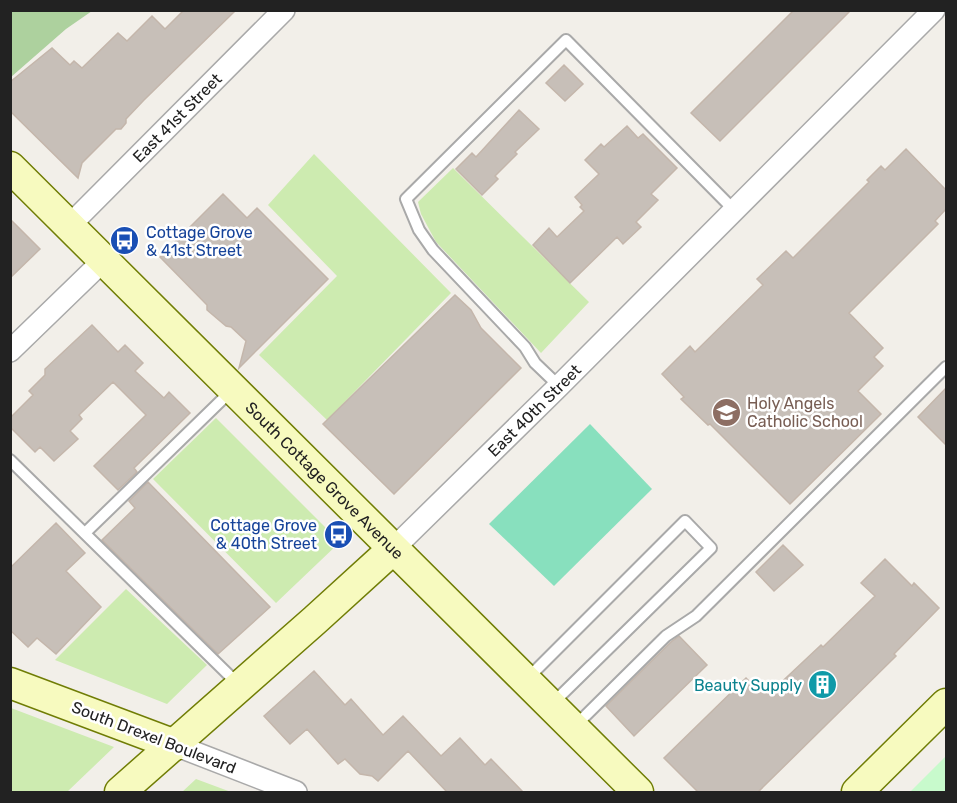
<svg xmlns="http://www.w3.org/2000/svg" width="957" height="803" font-family="Rubik,sans-serif">
	<style>
		.grass { fill: #cdebb0 }
		.forest { fill: #add19e }
		.park { fill: #c8facc }
		.pitch { fill: #88e0be }
		.building { fill: #c7bfb8; stroke: #c4b6ab; stroke-width: 1.5 }
		.lines { fill: none; stroke-linecap: round; stroke-linejoin: round }
		.lane-casing { stroke: #a9a9a9; stroke-width: 14 }
		.street-casing { stroke: #a9a9a9; stroke-width: 24 }
		.secondary-casing { stroke: #707d05; stroke-width: 33 }
		.lane { stroke: #fff; stroke-width: 10 }
		.street { stroke: #fff; stroke-width: 21 }
		.secondary { stroke: #f7fabf; stroke-width: 30 }
		.labels { text-anchor: middle; stroke-width: 5; stroke-linejoin: round; paint-order: stroke }
		.street-label { font-size: 16px; fill: #222; stroke: #fff }
		.transit-label { font-size: 16px; fill: #164399; stroke: #fff; text-anchor: start }
		.education-label { font-size: 16px; fill: #785e54; stroke: #fff; text-anchor: start }
		.culture-label { font-size: 16px; fill: #0d838f; stroke: #fff; text-anchor: end }
	</style>
	<rect width="100%" height="100%" fill="#f2efe9"/>
	<!-- grass -->
	<path class="grass" d="M314 154 451 293 327 420 259 355 337 276 268 205Z
		M453 168 589 302 541 353 436 242 421 214 418 202Z
		M216 418 340 542 276 603 153 479Z
		M126 589 207 665 167 704 55 660Z
		M11 708 114 747 67 792H11Z
		M196 779 231 792H182Z"/>
	<!-- forest -->
	<path class="forest" d="M11 10H92V11L66 29 11 77Z"/>
	<!-- park -->
	<path class="park" d="M946 756V792H910Z"/>
	<!-- pitch -->
	<path class="pitch" d="M590 424 652 489 554 586 489 524Z"/>
	<!-- building -->
	<path class="building" d="M184 10H236L144 100 126 119V123L121 129H116L82 163 78 178 10 111V82L52 48 70 65 74 61 82 68 118 33 127 41 152 16 165 29Z
		M794 10H851L720 141 691 113Z
		M564 65 583 84 565 101 546 83Z
		M519 110 539 129 515 152 517 154 495 176 498 179 482 195 456 169 472 153 476 157Z
		M627 126 638 138 643 134 677 168 651 194 658 200 636 222 641 227 623 244 617 237 570 283 533 245 549 228 557 237 584 211 580 207 582 205 575 197 599 174 585 160 601 144 604 147Z
		M906 149 946 190V209L935 221 938 224 849 313 883 348 874 357 883 366 858 391 881 414 790 504 710 424 708 425 681 399 684 397 662 374 690 346 695 352 763 285 757 279 786 251 793 258 869 182 867 180 881 166 885 170Z
		M223 194 247 218 257 208 328 279 239 368 246 341 231 327 226 326 207 310V305L160 257Z
		M10 219 40 249 10 278Z
		M455 295 471 310 481 328 521 368 394 494 323 424Z
		M92 325 118 352 125 345 143 363 135 371 164 398 169 392 190 413 134 468 137 472 118 490 94 466 146 415 113 382 79 415 82 419 70 431 78 439 54 461 40 447 35 452 10 427V418L33 395 29 391 45 375V369Z
		M946 388V445L918 417Z
		M148 482 270 607 218 654 102 540 135 508 129 501Z
		M56 523 85 553 66 571 101 607 56 654 37 638 28 647 10 630V568Z
		M783 545 803 565 774 591 756 572Z
		M885 559 912 586 914 583 939 608 894 654 896 656 758 792H698L664 758 746 678 757 689 763 682 772 691 821 645 823 647 875 596 861 583Z
		M679 636 707 665 634 736 606 706 671 642Z
		M314 671 345 705 351 699 383 735 403 716 441 756 460 738 485 765 491 759 523 792H447L408 751 378 781 372 776 360 774 345 759 338 764 307 729 290 744 264 716Z"/>
	<g class="lines">
		<defs>
			<path id="lane" d="M559 386 535 363 525 347 433 250 419 230 406 199 566 40 734 210
				M10 460 238 684
				M85 533 231 391
				M527 679 685 521 711 548 553 703
				M574 727 666 636 696 616 946 367"/>
			<g id="street">
				<path id="s1" d="M69 226 284 10"/>
				<path d="M10 351 104 260"/>
				<path id="s2" d="M393 549 559 386 934 10"/>
				<path d="M175 745 296 792"/>
			</g>
			<g id="secondary">
				<path id="s3" d="M10 167 638 792"/>
				<path d="M10 683 175 745"/>
				<path d="M120 792 315 620 393 549"/>
				<path d="M857 792 946 704"/>
			</g>
		</defs>
		<!-- lane casing -->
		<use href="#lane" class="lane-casing"/>
		<!-- street casing -->
		<use href="#street" class="street-casing"/>
		<!-- secondary casing -->
		<use href="#secondary" class="secondary-casing"/>
		<!-- lane -->
		<use href="#lane" class="lane"/>
		<!-- street -->
		<use href="#street" class="street"/>
		<!-- secondary -->
		<use href="#secondary" class="secondary"/>
	</g>
	<!-- icons -->
	<defs>
		<symbol id="bus-disc" viewBox="-11 -11 22 22"><circle r="9.5" fill="#1a4fb4" stroke="#fff"/><path d="M-5-6H5V4H4V6H2V4H-2V6H-4V4H-5ZM-3.5-4V0h7V-4ZM-3.5 1.2v1.5H-2V1.2ZM2 1.2v1.5H3.5V1.2Z" fill="#fff"/></symbol>
		<symbol id="school-disc" viewBox="-11 -11 22 22"><circle r="9.5" fill="#8d6e63" stroke="#fff"/><path d="M0-5L7-2L0 1L-7-2ZM-4 1L0 2.5L4 1V4Q0 6-4 4Z" fill="#fff"/></symbol>
		<symbol id="building-disc" viewBox="-11 -11 22 22"><circle r="9.5" fill="#0f9aa8" stroke="#fff"/><path d="M-4-6H4V6H1V3H-1V6H-4ZM-2.5-4.3h1.7v1.8h-1.7ZM.8-4.3h1.7v1.8H.8ZM-2.5-1h1.7V.8h-1.7ZM.8-1h1.7V.8H.8Z" fill="#fff"/></symbol>
	</defs>
	<g fill-rule="evenodd">
		<use href="#bus-disc" x="108" y="224" width="33" height="33"/>
		<use href="#school-disc" x="710" y="396" width="33" height="33"/>
		<use href="#bus-disc" x="322" y="518" width="33" height="33"/>
		<use href="#building-disc" x="806" y="668" width="33" height="33"/>
	</g>
	<g class="labels">
		<!-- street labels -->
		<g class="street-label">
			<text dy="6" stroke="none"><textPath href="#s1" startOffset="153">East 41st Street</textPath></text>
			<text dy="6" stroke="none"><textPath href="#s2" startOffset="198">East 40th Street</textPath></text>
			<text dy="6" stroke="none"><textPath href="#s3" startOffset="444">South Cottage Grove Avenue</textPath></text>
			<text transform="translate(154 737) rotate(21)" y="6">South Drexel Boulevard</text>
		</g>
		<!-- transit labels -->
		<g class="transit-label">
			<text x="146" y="238">Cottage Grove<tspan x="146" dy="18">&amp; 41st Street</tspan></text>
			<text x="317" y="531" text-anchor="end">Cottage Grove<tspan x="317" dy="18">&amp; 40th Street</tspan></text>
		</g>
		<!-- education labels -->
		<g class="education-label">
			<text x="747" y="409">Holy Angels<tspan x="747" dy="18">Catholic School</tspan></text>
		</g>
		<!-- culture labels -->
		<g class="culture-label">
			<text x="802" y="691">Beauty Supply</text>
		</g>
	</g>
	<!-- border -->
	<rect width="957" height="803" fill="none" stroke="#222222" stroke-width="24"/>
</svg>
